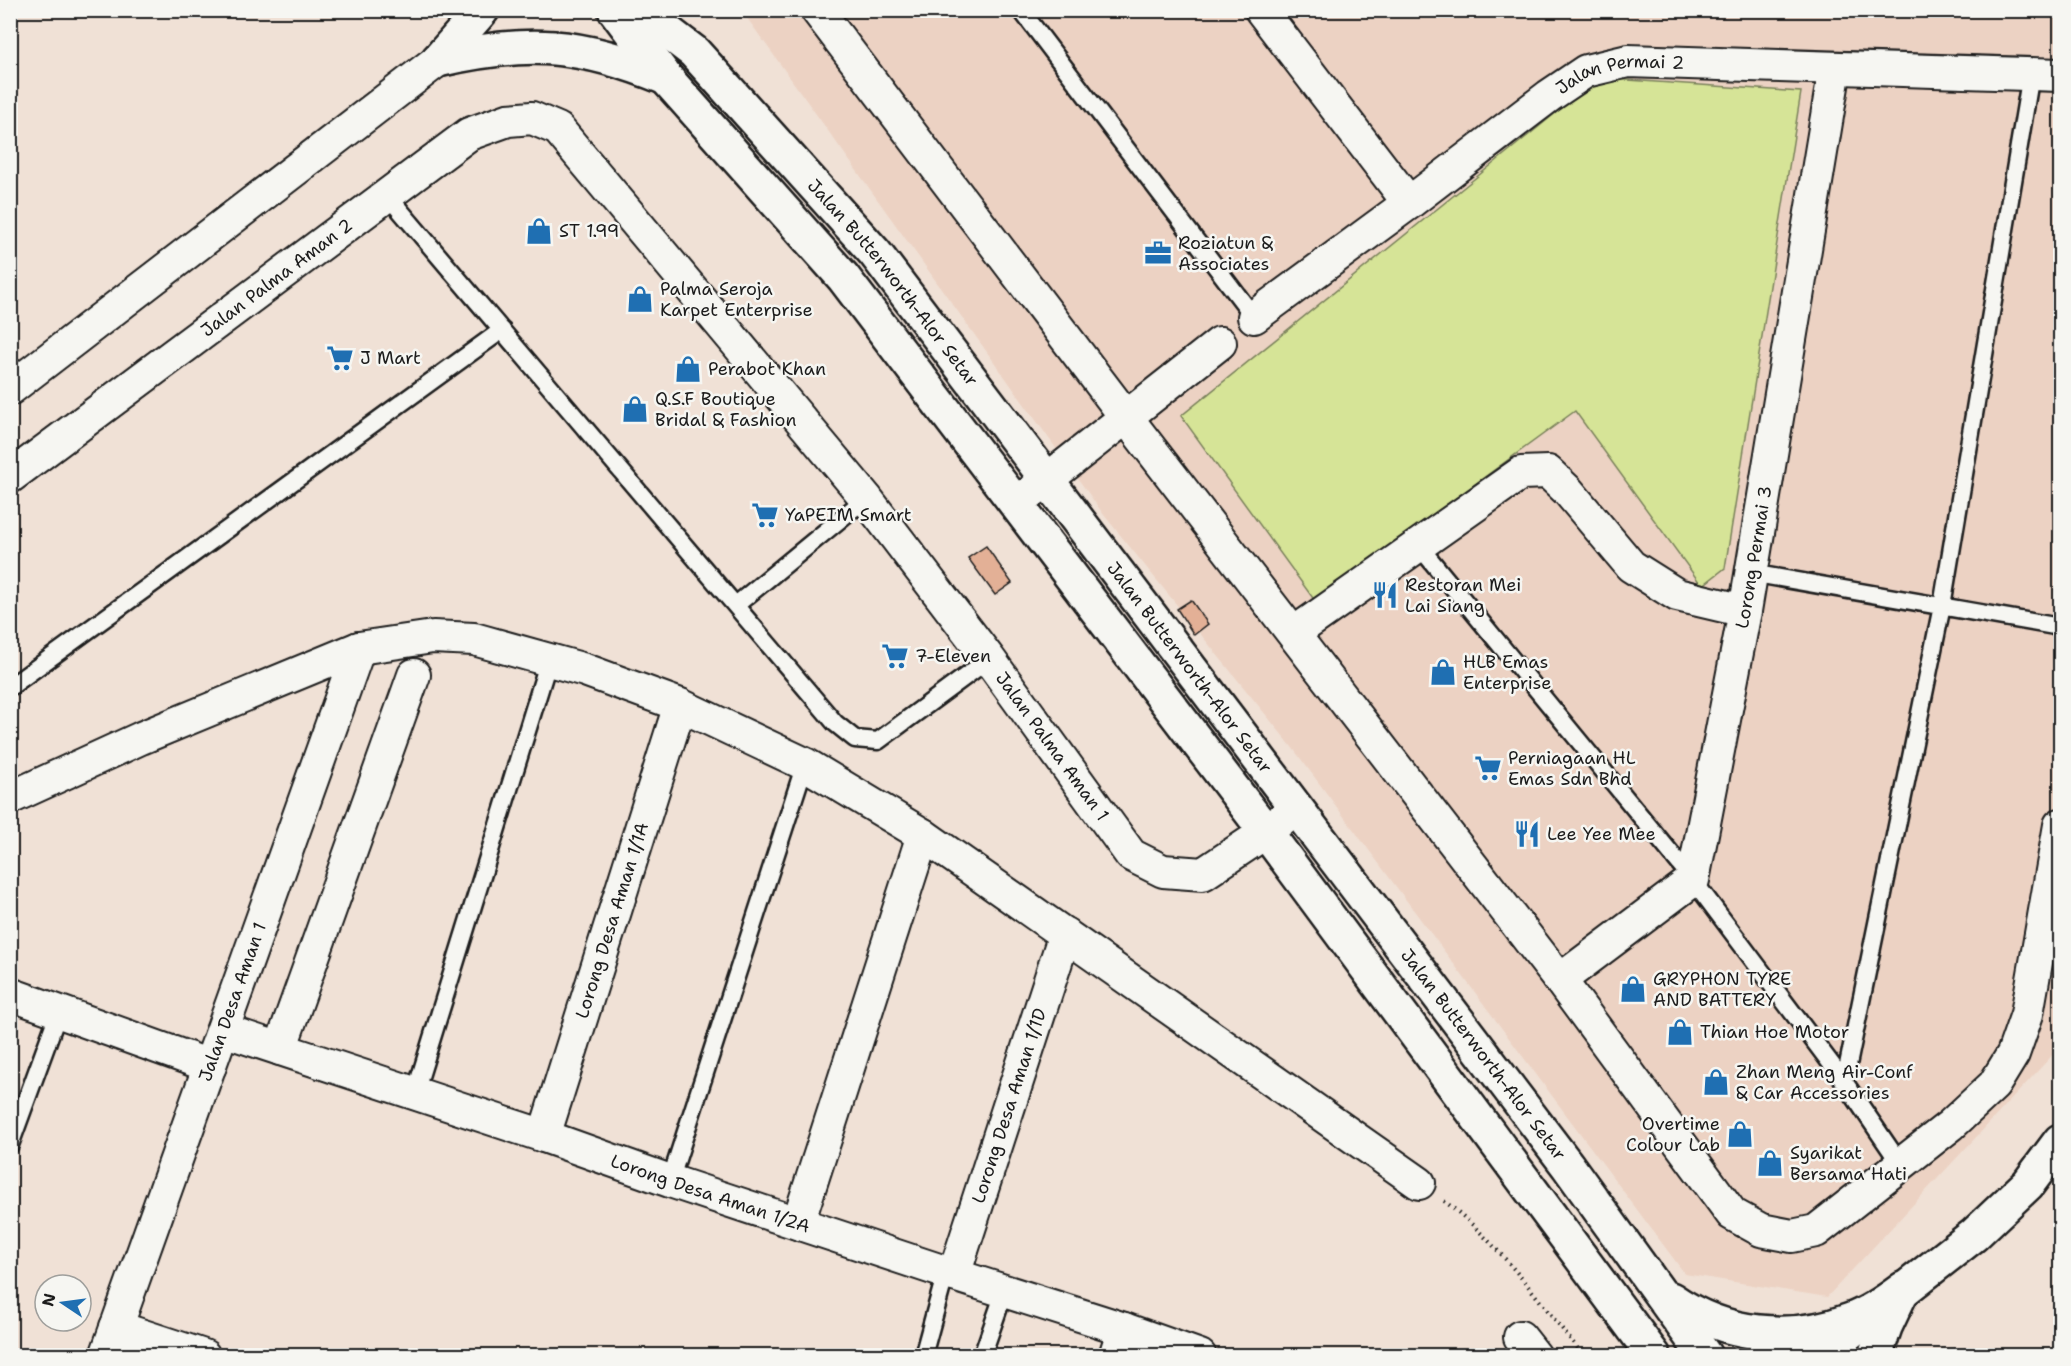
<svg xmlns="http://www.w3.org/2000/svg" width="2071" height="1366" font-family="'Shantell Sans',sans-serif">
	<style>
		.built { fill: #ecd2c3 }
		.green { fill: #d6e497; stroke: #79805a; stroke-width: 1.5 }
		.building { fill: #e3b096; stroke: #1c1c1c; stroke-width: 1.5 }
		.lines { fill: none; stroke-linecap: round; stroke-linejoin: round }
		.service-casing { stroke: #1c1c1c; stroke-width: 21 }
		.minor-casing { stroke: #1c1c1c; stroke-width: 36 }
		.secondary-casing { stroke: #1c1c1c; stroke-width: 38 }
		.primary-casing { stroke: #1c1c1c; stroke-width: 38 }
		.path { stroke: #1c1c1c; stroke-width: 4; stroke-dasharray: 1.5 4.5; stroke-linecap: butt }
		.service { stroke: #f6f6f2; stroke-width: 16 }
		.minor { stroke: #f6f6f2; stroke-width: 32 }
		.secondary { stroke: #f6f6f2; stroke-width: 33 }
		.primary { stroke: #f6f6f2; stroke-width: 33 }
		.labels { text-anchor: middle; stroke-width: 5; stroke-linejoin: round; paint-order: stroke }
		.street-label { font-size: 18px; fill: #1c1c1c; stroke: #f6f6f2 }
		.poi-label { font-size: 18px; fill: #1c1c1c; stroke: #f6f6f2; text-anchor: start }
	</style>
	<rect width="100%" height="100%" fill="#f0e1d6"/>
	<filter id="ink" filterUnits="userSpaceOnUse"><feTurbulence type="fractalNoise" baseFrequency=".0167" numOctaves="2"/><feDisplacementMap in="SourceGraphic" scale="12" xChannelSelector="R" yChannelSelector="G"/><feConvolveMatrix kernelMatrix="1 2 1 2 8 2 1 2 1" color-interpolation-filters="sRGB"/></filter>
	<g filter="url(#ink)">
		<!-- built -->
		<path class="built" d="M742 11H2060V1047L1827 1297 1685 1274 1292 747 1104 515Z"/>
		<!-- green -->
		<path class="green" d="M1599 78 1801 92 1725 568 1702 586 1575 411 1315 601 1181 416Z"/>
		<!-- building -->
		<path class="building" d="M986 546 1012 583 995 595 968 558Z
			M1191 600 1208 624 1194 635 1177 609Z"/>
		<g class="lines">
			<defs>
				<path id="service" d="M1021 10 1254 317
					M387 195 835 723 855 739 878 741 989 659
					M1419 546 1693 880 1841 1077 1901 1165
					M1751 573 2060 627
					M736 605 866 498
					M10 687 502 330
					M1841 1077 1848 1065 1942 606 2031 74
					M415 1093 549 660
					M10 1145 59 1011
					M670 1181 805 764
					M923 1356 946 1272
					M982 1356 1005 1290"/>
				<g id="minor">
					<path d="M817 10 1126 417 1560 980 1732 1214 1761 1230 1792 1236 1816 1231 1951 1125 1994 1085 2013 1054 2027 1014 2060 825"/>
					<path d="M1261 10 1409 203"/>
					<path id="s1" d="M1254 317 1409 203 1549 96 1586 71 1628 61 2060 75"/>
					<path d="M10 389 438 60"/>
					<path id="s2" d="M10 477 469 134 508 120 532 118 558 129 866 498 989 659 1131 855 1163 871 1203 874 1266 832 1296 808"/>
					<path d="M1016 504 1220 343"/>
					<path d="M1294 633 1521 473 1548 472 1568 491 1631 566 1677 595 1745 611"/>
					<path d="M10 798 141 738 359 648 433 637 474 639 585 670 680 705 805 764 923 835 1419 1183"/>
					<path id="s3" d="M1560 980 1693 880 1745 611 1835 68"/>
					<path d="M10 994 210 1066"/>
					<path id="s4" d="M223 1030 544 1136 670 1181 954 1275 1124 1329 1200 1356"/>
					<path d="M280 1049 414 675"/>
					<path id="s5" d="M544 1136 680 705"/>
					<path d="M798 1223 923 835"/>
					<path id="s6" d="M954 1275 1065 934"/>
					<path d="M116 1327 204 1356"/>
					<path d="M1520 1337 1535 1356"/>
					<path id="s7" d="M106 1356 359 648"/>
					<path d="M1115 1356 1124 1329"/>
				</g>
				<path id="secondary" d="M1819 1356 1974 1235 2028 1184 2060 1141"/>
				<g id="primary">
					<path d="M615 10 666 78 843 277 1266 832 1654 1356"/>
					<path id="s8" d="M639 10 694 52 875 253 1568 1166 1705 1356"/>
					<path d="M438 60C528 39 581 43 666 78"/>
					<path d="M438 60 482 10"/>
					<path d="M1671 1299C1724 1336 1791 1343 1851 1320 1870 1313 1887 1301 1903 1289"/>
					<path d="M1875 1356 1885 1327 1902 1291"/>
				</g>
			</defs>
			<!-- service casing -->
			<use href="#service" class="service-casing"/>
			<!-- minor casing -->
			<use href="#minor" class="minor-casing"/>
			<!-- secondary casing -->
			<use href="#secondary" class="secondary-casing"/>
			<!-- primary casing -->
			<use href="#primary" class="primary-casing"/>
			<!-- path -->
			<path class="path" d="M1444 1201C1498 1241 1540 1303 1584 1356"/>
			<!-- service -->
			<use href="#service" class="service"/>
			<!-- minor -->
			<use href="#minor" class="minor"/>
			<!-- secondary -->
			<use href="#secondary" class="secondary"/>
			<!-- primary -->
			<use href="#primary" class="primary"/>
		</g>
	</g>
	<!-- icons -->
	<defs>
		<symbol id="shop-bare" viewBox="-9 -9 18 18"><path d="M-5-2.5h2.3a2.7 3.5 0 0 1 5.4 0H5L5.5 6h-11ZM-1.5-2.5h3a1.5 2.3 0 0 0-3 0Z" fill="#1f6fb2" stroke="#f6f6f2" stroke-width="2.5" paint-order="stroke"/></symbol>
		<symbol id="office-bare" viewBox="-9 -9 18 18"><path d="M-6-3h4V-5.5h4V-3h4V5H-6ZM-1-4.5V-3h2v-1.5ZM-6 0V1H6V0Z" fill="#1f6fb2" stroke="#f6f6f2" stroke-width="2.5" paint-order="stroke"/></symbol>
		<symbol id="supermarket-bare" viewBox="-9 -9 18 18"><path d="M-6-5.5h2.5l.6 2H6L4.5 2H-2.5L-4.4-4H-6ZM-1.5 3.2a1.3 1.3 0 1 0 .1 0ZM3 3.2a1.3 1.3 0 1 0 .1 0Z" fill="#1f6fb2" stroke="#f6f6f2" stroke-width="2.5" paint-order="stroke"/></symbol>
		<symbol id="restaurant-bare" viewBox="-9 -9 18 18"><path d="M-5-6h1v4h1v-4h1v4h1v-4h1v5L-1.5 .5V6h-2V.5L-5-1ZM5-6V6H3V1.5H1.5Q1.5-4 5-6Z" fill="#1f6fb2" stroke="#f6f6f2" stroke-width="2.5" paint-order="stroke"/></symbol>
	</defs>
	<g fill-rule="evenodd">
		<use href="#shop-bare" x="520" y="212" width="38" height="38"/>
		<use href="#office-bare" x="1139" y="234" width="38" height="38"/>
		<use href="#shop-bare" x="621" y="280" width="38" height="38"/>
		<use href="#supermarket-bare" x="321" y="339" width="38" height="38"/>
		<use href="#shop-bare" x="669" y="350" width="38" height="38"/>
		<use href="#shop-bare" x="616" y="390" width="38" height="38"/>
		<use href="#supermarket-bare" x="746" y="496" width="38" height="38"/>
		<use href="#restaurant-bare" x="1366" y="576" width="38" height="38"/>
		<use href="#supermarket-bare" x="876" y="637" width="38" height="38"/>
		<use href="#shop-bare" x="1424" y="653" width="38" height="38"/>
		<use href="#supermarket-bare" x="1469" y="749" width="38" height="38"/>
		<use href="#restaurant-bare" x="1508" y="815" width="38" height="38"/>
		<use href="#shop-bare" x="1614" y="970" width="38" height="38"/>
		<use href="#shop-bare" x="1661" y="1013" width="38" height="38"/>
		<use href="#shop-bare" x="1697" y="1063" width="38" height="38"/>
		<use href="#shop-bare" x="1721" y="1115" width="38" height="38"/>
		<use href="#shop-bare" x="1751" y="1144" width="38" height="38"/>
	</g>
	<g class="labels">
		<!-- street labels -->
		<g class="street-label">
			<text dy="6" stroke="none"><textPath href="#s1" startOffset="446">Jalan Permai 2</textPath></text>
			<text dy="6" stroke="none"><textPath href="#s2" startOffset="333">Jalan Palma Aman 2</textPath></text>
			<text dy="6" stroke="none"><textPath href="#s8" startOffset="374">Jalan Butterworth-Alor Setar</textPath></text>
			<text dy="6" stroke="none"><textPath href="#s3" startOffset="495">Lorong Permai 3</textPath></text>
			<text dy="6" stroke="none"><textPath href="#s8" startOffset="860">Jalan Butterworth-Alor Setar</textPath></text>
			<text dy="6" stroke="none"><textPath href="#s2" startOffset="1458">Jalan Palma Aman 1</textPath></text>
			<text dy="6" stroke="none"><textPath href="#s5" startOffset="226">Lorong Desa Aman 1/1A</textPath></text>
			<text dy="6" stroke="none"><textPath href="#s7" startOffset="376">Jalan Desa Aman 1</textPath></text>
			<text dy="6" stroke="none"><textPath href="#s8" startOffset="1346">Jalan Butterworth-Alor Setar</textPath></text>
			<text dy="6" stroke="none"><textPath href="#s6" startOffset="178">Lorong Desa Aman 1/1D</textPath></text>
			<text dy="6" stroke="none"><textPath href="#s4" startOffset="514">Lorong Desa Aman 1/2A</textPath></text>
		</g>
		<!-- poi labels -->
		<g class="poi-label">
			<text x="559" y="237">ST 1.99</text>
			<text x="1178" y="249">Roziatun &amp;<tspan x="1178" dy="21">Associates</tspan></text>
			<text x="660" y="295">Palma Seroja<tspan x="660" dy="21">Karpet Enterprise</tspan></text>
			<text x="360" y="364">J Mart</text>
			<text x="708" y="375">Perabot Khan</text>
			<text x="655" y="405">Q.S.F Boutique<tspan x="655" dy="21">Bridal &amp; Fashion</tspan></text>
			<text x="785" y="521">YaPEIM Smart</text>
			<text x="1405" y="591">Restoran Mei<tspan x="1405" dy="21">Lai Siang</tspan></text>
			<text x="915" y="662">7-Eleven</text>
			<text x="1463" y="668">HLB Emas<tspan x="1463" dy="21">Enterprise</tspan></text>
			<text x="1508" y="764">Perniagaan HL<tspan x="1508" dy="21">Emas Sdn Bhd</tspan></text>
			<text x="1547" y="840">Lee Yee Mee</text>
			<text x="1653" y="985">GRYPHON TYRE<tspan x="1653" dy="21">AND BATTERY</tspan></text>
			<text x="1700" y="1038">Thian Hoe Motor</text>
			<text x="1736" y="1078">Zhan Meng Air-Conf<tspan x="1736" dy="21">&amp; Car Accessories</tspan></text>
			<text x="1720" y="1130" text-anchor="end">Overtime<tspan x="1720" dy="21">Colour Lab</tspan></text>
			<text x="1790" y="1159">Syarikat<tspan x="1790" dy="21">Bersama Hati</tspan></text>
		</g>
	</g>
	<!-- margin -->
	<rect width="2071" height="1366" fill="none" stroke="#f6f6f2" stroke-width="36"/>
	<rect x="18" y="18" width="2035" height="1330" fill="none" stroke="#1c1c1c" stroke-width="2" filter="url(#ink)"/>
	<!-- north arrow -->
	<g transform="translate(63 1303) rotate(283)"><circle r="28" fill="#f6f6f2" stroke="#9f9f9c" stroke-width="1.5"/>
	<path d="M0-4.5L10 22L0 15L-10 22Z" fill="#1f6fb2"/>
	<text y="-9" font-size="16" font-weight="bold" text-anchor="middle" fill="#1c1c1c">N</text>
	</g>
</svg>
